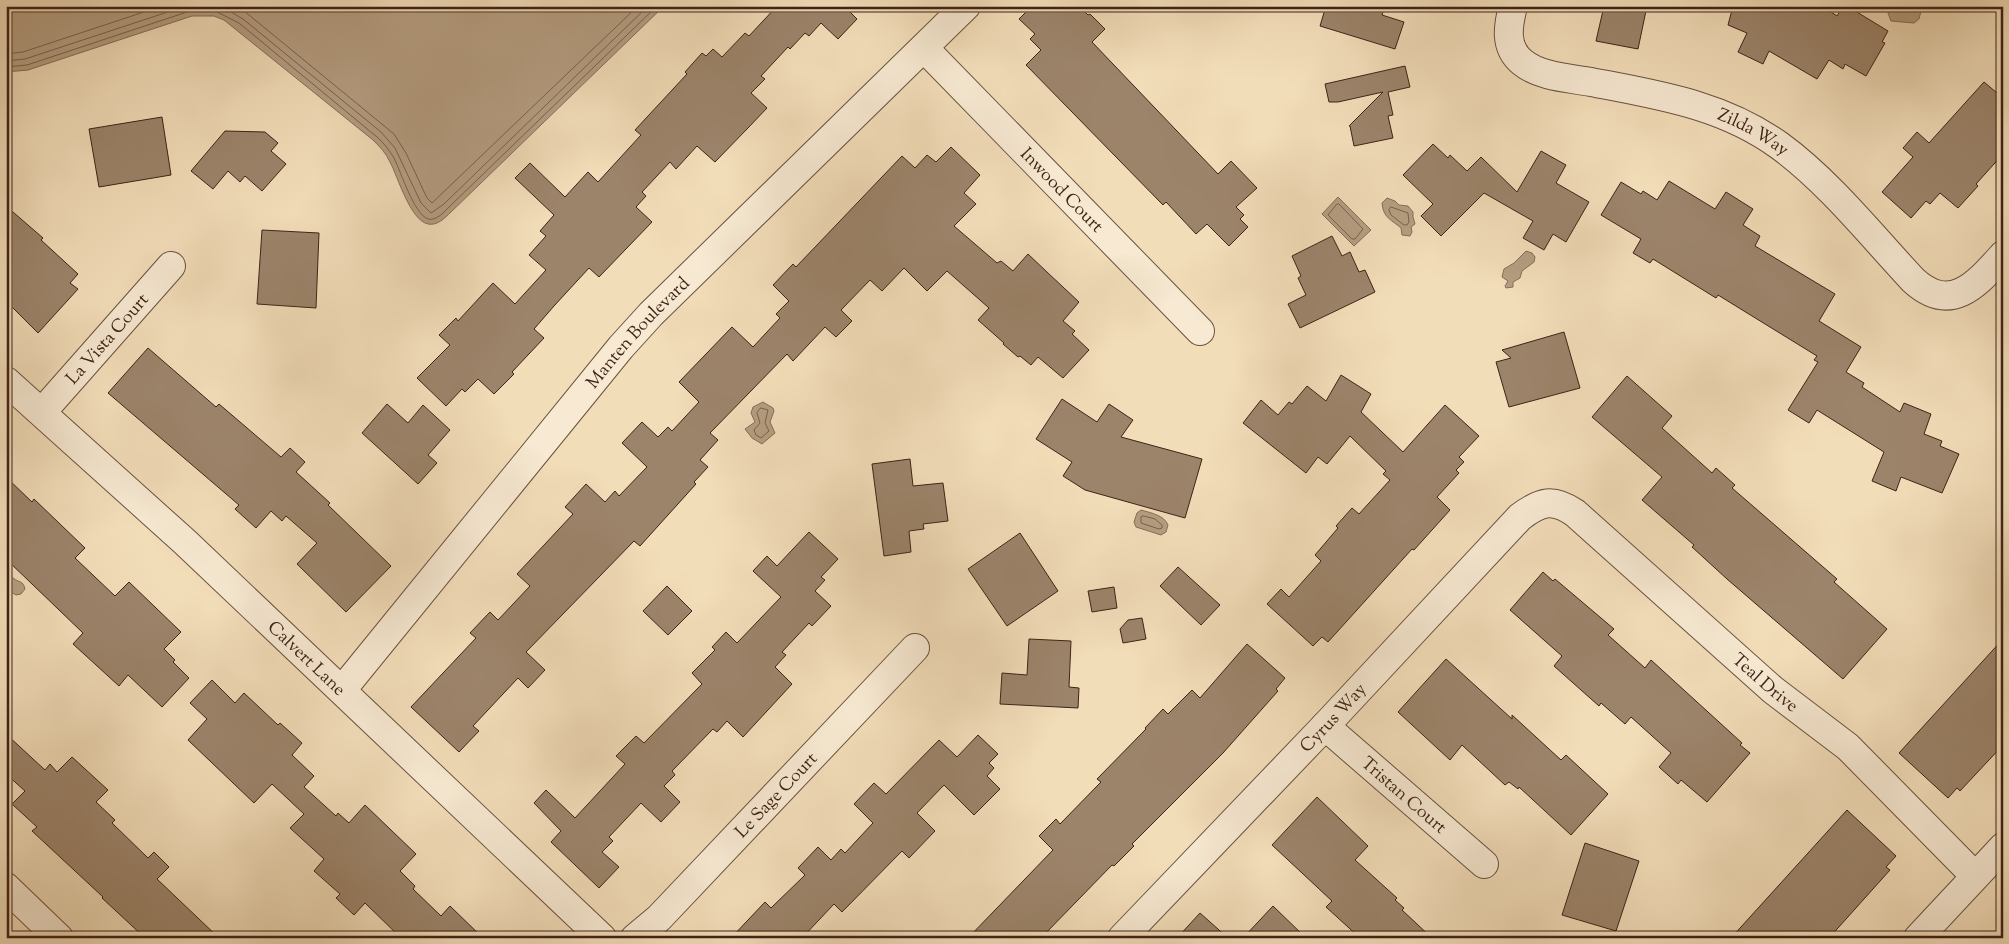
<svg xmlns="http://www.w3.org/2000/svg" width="2009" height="944" font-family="'Sorts Mill Goudy',serif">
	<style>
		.water { fill: #b59e82; stroke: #856d57 }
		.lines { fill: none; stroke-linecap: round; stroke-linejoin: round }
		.shore { stroke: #7a604c; stroke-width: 1 }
		.building { fill: #9c846b; stroke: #3e2316 }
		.minor-casing { stroke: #6b523f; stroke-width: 30 }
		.minor { stroke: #f7e9d2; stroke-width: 28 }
		.labels { text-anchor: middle; stroke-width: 4; stroke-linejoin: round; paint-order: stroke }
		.street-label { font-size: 18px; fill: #3e2316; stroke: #f7e9d2 }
	</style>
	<rect width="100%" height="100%" fill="#f2ddb9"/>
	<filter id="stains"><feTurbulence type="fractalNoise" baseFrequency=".004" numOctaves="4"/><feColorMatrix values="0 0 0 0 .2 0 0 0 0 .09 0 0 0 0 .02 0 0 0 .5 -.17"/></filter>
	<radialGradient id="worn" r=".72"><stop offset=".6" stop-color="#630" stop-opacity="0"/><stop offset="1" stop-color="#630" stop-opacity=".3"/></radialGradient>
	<!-- water -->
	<path class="water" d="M6 6H664L451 212C445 218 437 226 428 224 410 220 398 177 390 162 386 153 380 147 373 140L224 20 214 16H192L28 70 6 72Z
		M1896 6 1918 8 1921 11 1919 19 1914 23 1891 21 1888 13 1892 8Z
		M1338 197 1371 230 1354 246 1322 214Z
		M1387 198 1395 201 1399 205 1408 206 1413 212V217L1415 224 1411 227 1412 232 1410 236 1402 235 1401 228C1392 220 1383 218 1382 203Z
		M1526 251 1532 253 1535 257 1534 262 1522 271 1520 278 1513 282V287L1506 288 1505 286 1508 281 1502 277 1504 269 1514 263Z
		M763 402 773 408 774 411 770 422 775 433 762 444 752 438 745 429 755 422 751 413 753 407Z
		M1141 510C1151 513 1164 515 1168 525L1166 532 1161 535 1136 527 1134 522 1137 513Z
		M6 566C9 570 9 575 13 578 19 583 23 580 25 589L21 594 16 595 6 589Z"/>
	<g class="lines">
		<!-- shore -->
		<path class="shore" d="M221 6 243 19 381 132 395 148 421 203 431 213 444 204 648 6
			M238 6 394 134 406 153 427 198 432 203 638 6
			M6 54 23 52 162 6
			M6 61 25 59 186 6
			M6 67 27 65 190 11H215L239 23 377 137C384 143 389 150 394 158 401 172 414 214 428 219 436 221 443 213 448 208L657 6
			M1339 204 1363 229 1355 239H1352L1328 215 1336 205Z
			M1391 207 1408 213 1409 222 1407 225H1404L1391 215 1389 210Z
			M761 408 768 410 765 423 769 431 761 438 756 435 754 430 760 423 757 413Z
			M1144 516 1155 519 1162 525V528L1159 529 1141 523V517Z"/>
	</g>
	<!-- building -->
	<path class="building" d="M777 6H844L857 19 838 39 821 23 809 36 805 33 790 49 788 47 761 76 765 79 751 93 767 108 747 129 715 162 697 146 676 169 670 162 642 192 646 196 636 207 652 222 599 277 589 268 554 306 534 329 544 338 512 372 514 374 494 394 478 379 465 392 462 389 446 406 417 378 450 345 439 335 456 318 458 321 493 283 515 304 546 270 529 255 546 236 540 231 554 215 515 178 530 163 565 197 588 172 598 182 641 135 635 130 687 74 685 72 702 53 706 56 713 49 722 57 745 33 749 36Z
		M1032 6H1079L1088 15 1090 14 1105 29 1092 42 1218 174 1231 161 1257 188 1236 207 1244 215 1240 219 1248 227 1229 246 1207 224 1196 234 1166 202 1163 205 1026 65 1041 50 1030 39 1035 34 1019 19Z
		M1326 6H1385L1382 15 1404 22 1395 49 1320 26Z
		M1604 6H1647L1638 49 1596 41Z
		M1733 6H1822L1837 16 1843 6H1847L1888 31 1882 42 1885 43 1866 76 1845 64 1843 69 1829 60 1817 79 1769 51 1763 64 1738 52 1747 33 1728 25Z
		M1405 66 1410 87 1388 92 1393 115 1388 116 1393 138 1354 146 1350 126H1349L1383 92 1338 102H1329L1325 84Z
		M1984 82 2003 98V154L1976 184 1978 186 1958 208 1940 193 1930 204 1926 201 1911 218 1882 192 1913 157 1903 148 1917 132 1929 143Z
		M162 117 171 175 99 187 89 129Z
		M225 131 265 132 278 143 271 151 286 164 262 191 245 176 240 182 228 171 213 189 191 171Z
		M1433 144 1448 158 1450 155 1467 171 1481 157 1517 192 1541 151 1566 165 1556 183 1589 202 1566 242 1553 234 1544 250 1523 238 1533 221 1484 193 1441 236 1421 216 1433 204 1403 175Z
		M951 147 980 175 964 193 976 204 954 226 997 263 1001 261 1013 271 1028 254 1048 273 1079 302 1063 321 1075 331 1072 334 1089 350 1063 378 1038 357 1031 365 1020 356 1018 357 1003 344 1004 343 978 320 989 308 947 271 927 291 904 268 882 291 870 280 841 310 852 321 836 337 825 327 793 361 787 354 710 433 718 440 700 460 708 467 694 482 696 484 640 546 634 541 526 652 545 670 528 688 518 678 473 726 479 731 459 752 411 707 476 638 470 633 490 612 498 620 530 586 517 574 573 514 565 507 586 484 605 502 615 491 619 496 647 467 622 443 642 422 658 437 668 427 672 431 699 402 679 382 732 327 753 347 780 318 776 314 789 301 773 285 793 264 796 267 902 156 915 168 927 155 936 162Z
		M1669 181 1715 209 1726 192 1753 209 1743 225 1760 236 1755 246 1835 294 1819 321 1861 347 1846 372 1864 383 1862 387 1900 412 1904 403 1931 414 1924 434 1942 441 1940 446 1959 454 1942 493 1901 477 1896 491 1872 481 1884 452 1817 410 1809 423 1788 410 1818 362 1814 360 1817 356 1718 295 1716 298 1653 259 1650 263 1633 253 1641 239 1601 215 1621 182 1641 194 1643 191 1657 200Z
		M6 206 43 238 41 240 78 274 70 283 78 289 38 333 6 301Z
		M262 230 319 233 316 308 257 304Z
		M1332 236 1342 256 1350 252 1359 272 1365 270 1375 292 1300 328 1288 304 1306 295 1298 278 1301 276 1292 256Z
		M1564 332 1580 388 1509 407 1496 362 1511 358 1502 350Z
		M148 348 216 407 219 404 281 457 290 448 305 462 296 472 330 503 328 505 391 566 346 612 297 564 317 543 286 516 282 521 271 511 256 528 235 509 239 505 108 393Z
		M1341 375 1371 394 1361 412 1403 452 1445 405 1479 436 1459 457 1464 462 1456 470 1459 473 1437 497 1450 510 1414 550 1412 549 1328 642 1322 637 1313 646 1267 604 1281 589 1289 597 1321 561 1315 555 1338 528 1336 526 1352 508 1359 514 1390 480 1383 474 1386 471 1350 436 1327 464 1318 457 1306 473 1243 423 1261 400 1278 415 1289 402 1292 404 1307 386 1326 401Z
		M1627 376 1672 416 1662 428 1712 473 1716 468 1735 485 1732 488 1837 579 1834 582 1887 629 1843 679 1727 579 1692 547 1694 545 1642 500 1662 477 1592 417Z
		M1062 399 1097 422 1109 404 1133 420 1121 437 1202 459 1185 518 1085 490 1063 476 1072 462 1036 439Z
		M387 404 408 423 423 405 450 430 428 455 437 463 418 484 362 433Z
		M910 459 913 486 943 483 948 521 923 524 924 529 909 531 911 552 884 556 872 464Z
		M6 477 32 502 34 499 85 548 75 558 115 596 129 582 181 632 164 649 175 660 173 662 189 678 162 707 128 675 119 686 73 644 83 633 6 559Z
		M809 532 838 559 821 577 825 580 815 591 831 606 812 626 809 623 782 652 786 655 775 667 792 684 743 737 727 721 717 732 713 729 672 771 675 775 664 786 680 802 661 822 641 803 609 837 613 841 602 852 619 867 599 888 551 842 561 831 534 803 546 790 575 818 625 764 616 756 636 736 644 743 702 684 692 673 715 650 712 647 726 632 737 643 781 597 753 571 767 556 777 566Z
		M1020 533 1058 591 1007 626 968 569Z
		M1178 567 1220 605 1201 625 1160 586Z
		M1543 572 1553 581 1555 579 1614 629 1608 635 1645 668 1651 660 1742 743 1740 745 1750 753 1707 802 1681 780 1678 784 1659 767 1671 753 1631 717 1625 724 1601 703 1599 706 1554 666 1562 656 1510 610Z
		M667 586 692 611 668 635 643 611Z
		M1114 587 1117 608 1092 612 1088 591Z
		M1142 618 1146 639 1123 643 1120 629 1128 620Z
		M1029 639 1071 641 1069 687 1079 688 1078 708 1000 704 1002 673 1027 675Z
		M2003 639V745L1960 791 1957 788 1948 798 1899 753Z
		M1247 644 1285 678 1276 689 1278 691 1223 753 1132 844 1134 846 1114 866 1112 865 1041 938H968L1053 850 1039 836 1056 819 1060 824 1101 782 1097 779 1146 729 1145 728 1163 709 1168 714 1192 690 1200 698Z
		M1446 659 1512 719V715L1561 760 1566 755 1608 794 1571 835 1519 787 1518 789 1509 782 1505 785 1462 745 1450 760 1398 712Z
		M212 680 235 703 244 693 278 725 280 723 302 743 292 755 314 776 304 787 336 816 338 813 349 823 365 805 416 854 400 871 415 886 413 889 441 916 450 906 483 938H401L365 903 354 915 336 898 340 894 314 871 324 859 290 828 304 814 272 784 254 803 188 740 207 719 190 703Z
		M6 734 45 770 50 764 57 772 72 757 108 790 96 802 115 820 112 823 148 858 154 852 169 867 157 879 219 938H145L102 898 103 897 32 831 37 827 12 804 25 791 6 774Z
		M978 735 998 754 989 763 994 768 987 776 1000 789 974 815 944 785 917 813 935 831 909 858 902 851 842 912 834 904 802 938H731L765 902 771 908 805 875 798 868 818 847 831 860 841 849 845 853 873 823 854 804 874 783 886 794 939 740 957 757Z
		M1317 797 1368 846 1355 860 1397 898 1395 900 1404 908 1402 910 1432 938H1360L1326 907 1332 901 1272 845Z
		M1847 810 1896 856 1886 867 1890 870 1829 938H1731Z
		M1585 843 1639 861 1616 931 1562 915Z
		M1273 906 1306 938H1243Z
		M1200 913 1228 938H1177Z"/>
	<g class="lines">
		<defs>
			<g id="minor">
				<path id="s1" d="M1513 6C1508 26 1504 47 1522 62 1540 77 1569 78 1591 82 1627 89 1663 95 1698 106 1727 115 1755 128 1780 146 1829 182 1871 235 1913 280 1951 315 1977 284 2003 255"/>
				<path id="s2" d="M924 48 1200 331"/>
				<path id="s3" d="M6 381 185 542 602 938"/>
				<path id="s4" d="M42 412 171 266"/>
				<path id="s5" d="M342 690 621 347 651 314 966 6"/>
				<path id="s6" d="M1325 726 1484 864"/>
				<path d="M6 887 59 938"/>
				<path id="s7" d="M635 938 659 918 915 648"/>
				<path id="s8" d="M1122 938 1325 726 1520 517C1541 501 1553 498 1575 513L1773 690 1848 747 1975 876"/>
				<path d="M1918 938 2003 847"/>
			</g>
		</defs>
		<!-- minor casing -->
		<use href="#minor" class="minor-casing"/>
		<!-- minor -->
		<use href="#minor" class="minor"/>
	</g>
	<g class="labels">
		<!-- street labels -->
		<g class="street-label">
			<text dy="6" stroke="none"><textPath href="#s1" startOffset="304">Zilda Way</textPath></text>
			<text dy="6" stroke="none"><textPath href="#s2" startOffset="198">Inwood Court</textPath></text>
			<text dy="6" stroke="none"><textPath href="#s5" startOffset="464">Manten Boulevard</textPath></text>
			<text dy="6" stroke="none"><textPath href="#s4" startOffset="98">La Vista Court</textPath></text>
			<text dy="6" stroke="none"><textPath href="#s3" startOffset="409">Calvert Lane</textPath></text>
			<text dy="6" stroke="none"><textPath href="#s8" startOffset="895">Teal Drive</textPath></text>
			<text dy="6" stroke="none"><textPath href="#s8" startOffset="305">Cyrus Way</textPath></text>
			<text dy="6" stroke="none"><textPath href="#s7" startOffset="201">Le Sage Court</textPath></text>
			<text dy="6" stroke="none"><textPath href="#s6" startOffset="105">Tristan Court</textPath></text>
		</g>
	</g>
	<!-- margin -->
	<rect width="2009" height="944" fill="none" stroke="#f2ddb9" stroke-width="25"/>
	<rect x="8" y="8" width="1994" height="929" fill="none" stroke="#3e2316" stroke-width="2.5"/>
	<rect x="12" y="12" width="1984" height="919" fill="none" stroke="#3e2316"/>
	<rect width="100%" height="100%" filter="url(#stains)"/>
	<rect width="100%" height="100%" fill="url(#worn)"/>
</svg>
